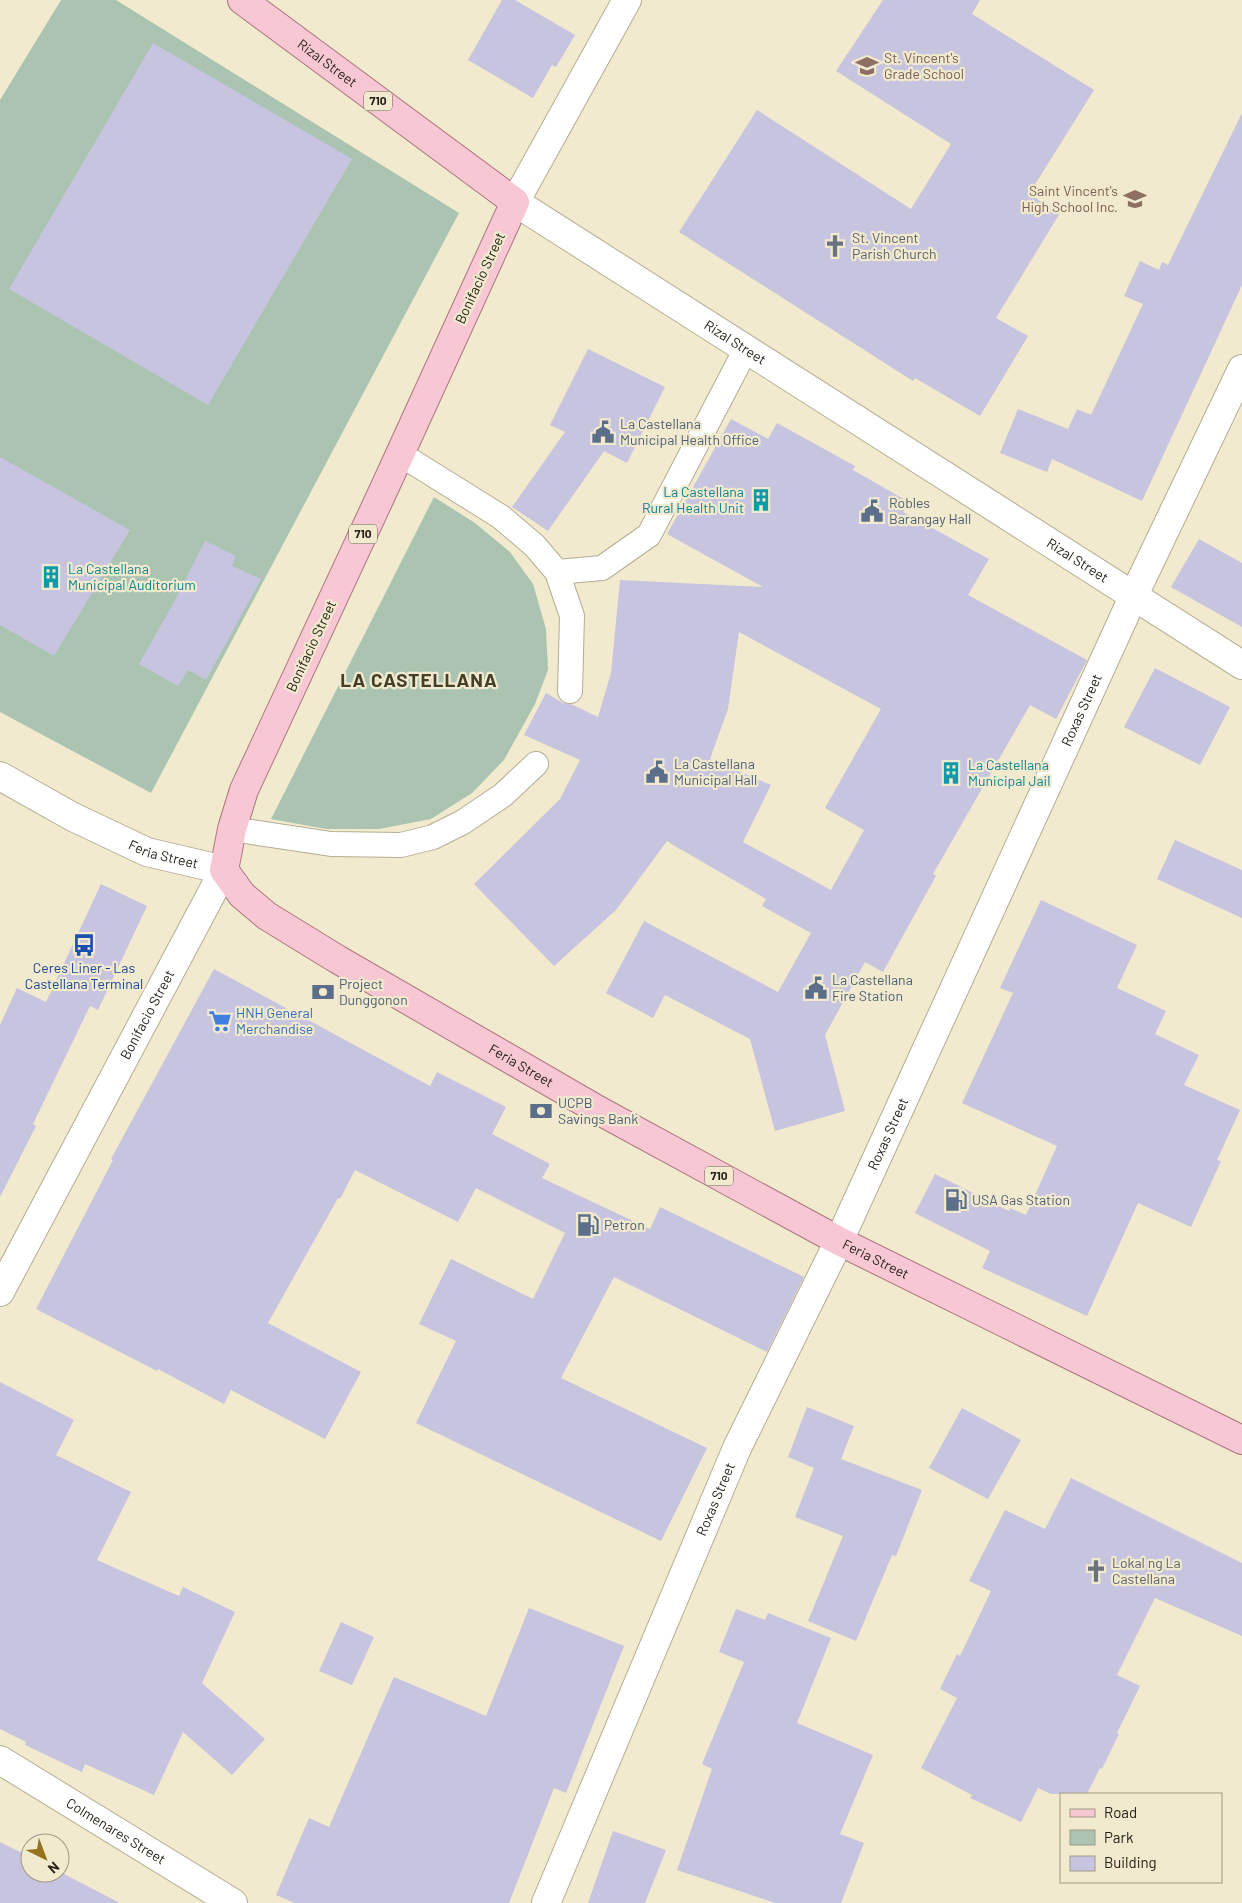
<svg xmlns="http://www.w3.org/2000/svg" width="1242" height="1903" font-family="Barlow,sans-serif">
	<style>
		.green { fill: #aac4b1 }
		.building { fill: #c6c4df; fill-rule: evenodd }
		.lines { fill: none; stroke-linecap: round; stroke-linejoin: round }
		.service-casing { stroke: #b4ad93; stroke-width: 26 }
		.minor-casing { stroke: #b4ad93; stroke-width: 30 }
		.tertiary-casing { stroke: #b4ad93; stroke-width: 30 }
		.primary-casing { stroke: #ac757f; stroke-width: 30 }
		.service { stroke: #fff; stroke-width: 24 }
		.minor { stroke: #fff; stroke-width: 28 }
		.tertiary { stroke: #fff; stroke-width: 28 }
		.primary { stroke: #f8c7d4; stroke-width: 28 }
		.labels { text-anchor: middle; stroke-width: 4.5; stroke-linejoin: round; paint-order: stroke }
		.shield { fill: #f1eace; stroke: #625e4f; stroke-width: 1 }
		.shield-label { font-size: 12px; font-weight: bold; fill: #252218 }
		.education-label { font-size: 14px; fill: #785e54; stroke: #f1eace; text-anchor: start }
		.street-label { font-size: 14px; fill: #252218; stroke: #f1eace }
		.worship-label { font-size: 14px; fill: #5b616d; stroke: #f1eace; text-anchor: start }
		.service-label { font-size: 14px; fill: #4e5e75; stroke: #f1eace; text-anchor: start }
		.culture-label { font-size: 14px; fill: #0d838f; stroke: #f1eace; text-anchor: start }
		.transit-label { font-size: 14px; fill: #164399; stroke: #f1eace }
		.shop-label { font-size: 14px; fill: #366cbe; stroke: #f1eace; text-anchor: start }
		.district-label { font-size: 19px; font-weight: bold; letter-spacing: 1px; fill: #453f28; stroke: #f1eace }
	</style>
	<rect width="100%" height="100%" fill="#f1eace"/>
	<!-- green -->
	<path class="green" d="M61 0H116L459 213 151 793 0 712V100Z
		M434 497 475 523 510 552 533 584 546 629 548 670 535 704 504 760 472 793 431 819 379 829H326L271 819Z"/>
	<!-- building -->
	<path class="building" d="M502 0H515L575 35 556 67 552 65 533 98 468 60Z
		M883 0H980L972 14 1094 90 1029 194 1060 213 996 318 1028 336 980 416 915 378 913 381 679 232 757 110 911 209 951 144 836 71Z
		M153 43 352 159 208 405 9 289Z
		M1242 113V285L1142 501 1052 459 1047 472 1000 453 1018 409 1068 429 1077 409 1091 415 1143 304 1124 296 1140 261 1159 270 1162 262 1168 265Z
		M588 349 665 387 627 463 604 451 548 531 512 507 565 432 550 425Z
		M731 419 768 439 777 423 855 466 853 470 909 502 903 512 989 559 968 595 1087 660 1056 719 1030 705 933 874 936 876 883 972 865 962 825 1035 845 1111 775 1131 750 1039 665 995 653 1018 606 993 644 921 778 992 811 933 762 906 766 899 682 850 683 848 681 850 667 841 616 910 554 966 474 884 560 799 580 760 524 735 546 693 563 703 571 704 598 717 611 673 620 580 763 587 667 534ZM739 632 881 709 825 808 864 830 831 890 743 842 771 785 710 759 728 709Z
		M0 457 130 530 54 656 0 625Z
		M1199 539 1242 563V627L1171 587Z
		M205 541 236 556 232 566 261 579 206 680 188 670 178 686 139 664 174 602Z
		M1155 668 1230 707 1200 765 1124 727Z
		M1175 840 1242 870V918L1157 879Z
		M101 884 147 906 98 1010 90 1006 33 1124 36 1126 0 1197V1025L17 988 46 1002Z
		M1041 900 1137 945 1117 988 1166 1011 1155 1034 1199 1055 1184 1085 1240 1110 1217 1160 1221 1161 1191 1227 1138 1203 1087 1316 982 1268 990 1251 915 1213 935 1174 1009 1211 1010 1208 1026 1215 1057 1146 962 1103 1013 993 1000 988Z
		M214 969 430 1086 437 1072 506 1107 492 1134 550 1164 542 1178 650 1229 660 1207 804 1277 767 1352 614 1277 561 1378 707 1448 661 1541 416 1423 456 1341 419 1324 451 1259 533 1299 565 1233 476 1188 458 1222 355 1170 340 1199 338 1198 268 1323 361 1372 325 1439 231 1390 224 1404 158 1369 157 1371 36 1309 113 1160 111 1159Z
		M0 1382 74 1420 56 1455 131 1492 97 1560 179 1596 183 1587 235 1612 202 1683 265 1739 232 1775 183 1732 154 1795 85 1764 82 1772 25 1745 26 1742 0 1729Z
		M807 1407 854 1426 841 1459 922 1490 896 1556 892 1555 856 1641 808 1621 843 1536 795 1517 814 1468 788 1457Z
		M962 1408 1021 1440 988 1499 929 1468Z
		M1071 1478 1242 1563V1636L1155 1598 1117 1675 1140 1686 1117 1733 1119 1734 1102 1769 1100 1768 1087 1794H1051L1038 1788 1021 1822 970 1798 972 1795 921 1768 957 1698 940 1689 957 1654 960 1656 991 1591 969 1581 1005 1510 1045 1529Z
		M529 1608 624 1646 566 1793 554 1788 509 1903H295L276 1895 309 1818 329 1827 394 1677 486 1716Z
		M736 1609 765 1620 768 1613 831 1638 797 1723 873 1755 840 1834 864 1843 841 1903H775L677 1870 712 1769 702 1764 744 1662 719 1652Z
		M341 1622 374 1637 352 1685 319 1671Z
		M613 1831 666 1850 645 1903H588Z
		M0 1842 30 1857V1873L60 1872 120 1903H0Z"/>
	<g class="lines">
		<defs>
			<path id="service" d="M400 454 501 517 535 546 557 572 572 616 570 691
				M557 572 602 568 649 535 746 349
				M232 829 331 844 401 845 433 837 463 822 503 795 536 764"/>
			<g id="minor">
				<path id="s1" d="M627 0 515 202 1242 665"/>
				<path id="s2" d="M0 776 73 817 147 852 224 870"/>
				<path id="s3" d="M0 1760 233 1903"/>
				<path id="s4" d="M546 1903 737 1448 839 1241 1134 595 1242 369"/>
			</g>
			<g id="tertiary">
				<path id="s5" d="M0 1292 224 870"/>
			</g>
			<g id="primary">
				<path id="s6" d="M242 0 515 202 384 489 244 790 232 829 224 870 242 895 267 916 337 959 598 1110 839 1241 1242 1440"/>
			</g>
		</defs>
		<!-- service casing -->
		<use href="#service" class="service-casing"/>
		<!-- minor casing -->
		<use href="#minor" class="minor-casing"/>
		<!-- tertiary casing -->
		<use href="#tertiary" class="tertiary-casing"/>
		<!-- primary casing -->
		<use href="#primary" class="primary-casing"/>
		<!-- service -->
		<use href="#service" class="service"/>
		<!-- minor -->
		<use href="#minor" class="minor"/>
		<!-- tertiary -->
		<use href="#tertiary" class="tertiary"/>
		<!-- primary -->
		<use href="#primary" class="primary"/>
	</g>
	<!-- icons -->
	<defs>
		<symbol id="school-bare" viewBox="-9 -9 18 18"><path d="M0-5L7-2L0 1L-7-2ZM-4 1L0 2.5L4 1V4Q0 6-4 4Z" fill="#8d6e63" stroke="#f1eace" stroke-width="2.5" paint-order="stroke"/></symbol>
		<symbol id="church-bare" viewBox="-9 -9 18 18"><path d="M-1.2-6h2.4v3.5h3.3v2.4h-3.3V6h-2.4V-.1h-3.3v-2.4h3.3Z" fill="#6b7280" stroke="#f1eace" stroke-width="2.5" paint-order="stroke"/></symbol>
		<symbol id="civic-bare" viewBox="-9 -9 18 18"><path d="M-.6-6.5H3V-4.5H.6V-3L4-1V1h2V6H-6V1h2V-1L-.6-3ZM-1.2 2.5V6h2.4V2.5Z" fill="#5c6f8a" stroke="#f1eace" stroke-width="2.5" paint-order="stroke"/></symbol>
		<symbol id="building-bare" viewBox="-9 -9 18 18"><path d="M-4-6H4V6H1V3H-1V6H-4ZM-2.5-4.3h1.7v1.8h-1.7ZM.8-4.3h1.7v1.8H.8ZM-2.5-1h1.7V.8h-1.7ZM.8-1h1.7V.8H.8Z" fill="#0f9aa8" stroke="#f1eace" stroke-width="2.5" paint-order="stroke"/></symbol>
		<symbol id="bus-bare" viewBox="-9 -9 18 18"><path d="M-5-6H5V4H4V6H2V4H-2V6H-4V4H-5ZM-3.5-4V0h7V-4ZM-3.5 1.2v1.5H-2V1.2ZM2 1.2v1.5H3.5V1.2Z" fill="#1a4fb4" stroke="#f1eace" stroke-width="2.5" paint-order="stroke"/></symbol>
		<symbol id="bank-bare" viewBox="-9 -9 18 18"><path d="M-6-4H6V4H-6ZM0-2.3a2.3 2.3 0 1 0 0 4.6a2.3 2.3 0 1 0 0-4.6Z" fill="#5c6f8a" stroke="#f1eace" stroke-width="2.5" paint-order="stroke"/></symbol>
		<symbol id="supermarket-bare" viewBox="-9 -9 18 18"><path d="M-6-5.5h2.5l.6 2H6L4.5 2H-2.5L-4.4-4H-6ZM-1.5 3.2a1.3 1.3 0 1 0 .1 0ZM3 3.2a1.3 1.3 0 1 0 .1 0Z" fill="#3f7fe0" stroke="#f1eace" stroke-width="2.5" paint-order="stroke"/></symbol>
		<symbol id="fuel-bare" viewBox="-9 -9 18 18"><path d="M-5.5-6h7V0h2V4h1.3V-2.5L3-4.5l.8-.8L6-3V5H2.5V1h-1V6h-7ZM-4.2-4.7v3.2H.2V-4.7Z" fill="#5c6f8a" stroke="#f1eace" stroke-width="2.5" paint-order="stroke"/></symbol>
	</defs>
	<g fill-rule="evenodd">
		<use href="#school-bare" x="851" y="50" width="32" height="32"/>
		<use href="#school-bare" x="1119" y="183" width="32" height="32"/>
		<use href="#church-bare" x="819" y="230" width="32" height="32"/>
		<use href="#civic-bare" x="587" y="416" width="32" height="32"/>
		<use href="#building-bare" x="745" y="484" width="32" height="32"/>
		<use href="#civic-bare" x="856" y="495" width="32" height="32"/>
		<use href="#building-bare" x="35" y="561" width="32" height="32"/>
		<use href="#civic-bare" x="641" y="756" width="32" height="32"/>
		<use href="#building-bare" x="935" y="757" width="32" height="32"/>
		<use href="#bus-bare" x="68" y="929" width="32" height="32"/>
		<use href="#civic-bare" x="800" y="972" width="32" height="32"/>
		<use href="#bank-bare" x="307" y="976" width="32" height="32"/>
		<use href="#supermarket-bare" x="204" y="1005" width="32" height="32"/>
		<use href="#bank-bare" x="525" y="1095" width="32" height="32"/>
		<use href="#fuel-bare" x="940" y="1184" width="32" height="32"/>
		<use href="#fuel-bare" x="572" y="1209" width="32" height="32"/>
		<use href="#church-bare" x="1080" y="1555" width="32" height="32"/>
	</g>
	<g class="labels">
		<!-- shield labels -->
		<g class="shield">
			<rect x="364" y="91.5" width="28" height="19" rx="4"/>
			<rect x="349" y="524.5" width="28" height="19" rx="4"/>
			<rect x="705" y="1166.5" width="28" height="19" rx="4"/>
		</g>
		<g class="shield-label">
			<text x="378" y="105">710</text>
			<text x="363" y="538">710</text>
			<text x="719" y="1180">710</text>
		</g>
		<!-- education labels -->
		<g class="education-label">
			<text x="884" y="63">St. Vincent's<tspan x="884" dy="16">Grade School</tspan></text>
			<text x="1118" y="196" text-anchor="end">Saint Vincent's<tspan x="1118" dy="16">High School Inc.</tspan></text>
		</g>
		<!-- street labels -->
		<g class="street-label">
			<text dy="5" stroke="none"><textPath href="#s6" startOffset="106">Rizal Street</textPath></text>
			<text transform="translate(480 278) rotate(-65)" y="5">Bonifacio Street</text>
			<text dy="5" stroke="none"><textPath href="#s1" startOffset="492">Rizal Street</textPath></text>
			<text dy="5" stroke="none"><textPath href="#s1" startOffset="898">Rizal Street</textPath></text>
			<text transform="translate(311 646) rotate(-65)" y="5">Bonifacio Street</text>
			<text dy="5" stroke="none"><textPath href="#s4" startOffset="1308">Roxas Street</textPath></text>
			<text dy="5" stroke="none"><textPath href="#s2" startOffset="182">Feria Street</textPath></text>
			<text dy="5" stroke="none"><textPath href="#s5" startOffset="314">Bonifacio Street</textPath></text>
			<text dy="5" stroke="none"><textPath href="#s6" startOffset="1428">Feria Street</textPath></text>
			<text dy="5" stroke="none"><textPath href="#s4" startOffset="842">Roxas Street</textPath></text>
			<text dy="5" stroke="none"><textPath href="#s6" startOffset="1832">Feria Street</textPath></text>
			<text dy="5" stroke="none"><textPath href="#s4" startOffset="438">Roxas Street</textPath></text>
			<text dy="5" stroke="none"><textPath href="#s3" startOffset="136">Colmenares Street</textPath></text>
		</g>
		<!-- worship labels -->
		<g class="worship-label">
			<text x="852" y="243">St. Vincent<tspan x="852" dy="16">Parish Church</tspan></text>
			<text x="1112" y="1568">Lokal ng La<tspan x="1112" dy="16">Castellana</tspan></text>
		</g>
		<!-- service labels -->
		<g class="service-label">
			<text x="620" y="429">La Castellana<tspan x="620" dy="16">Municipal Health Office</tspan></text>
			<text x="889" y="508">Robles<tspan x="889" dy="16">Barangay Hall</tspan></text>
			<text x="674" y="769">La Castellana<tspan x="674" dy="16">Municipal Hall</tspan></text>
			<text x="832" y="985">La Castellana<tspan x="832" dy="16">Fire Station</tspan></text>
			<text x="339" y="989">Project<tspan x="339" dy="16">Dunggonon</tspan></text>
			<text x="558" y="1108">UCPB<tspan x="558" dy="16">Savings Bank</tspan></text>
			<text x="972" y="1205">USA Gas Station</text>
			<text x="604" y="1230">Petron</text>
		</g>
		<!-- culture labels -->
		<g class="culture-label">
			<text x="744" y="497" text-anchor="end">La Castellana<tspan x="744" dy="16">Rural Health Unit</tspan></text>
			<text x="68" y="574">La Castellana<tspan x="68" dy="16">Municipal Auditorium</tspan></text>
			<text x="968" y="770">La Castellana<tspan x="968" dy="16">Municipal Jail</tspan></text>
		</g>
		<!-- transit labels -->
		<g class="transit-label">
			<text x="84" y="973">Ceres Liner - Las<tspan x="84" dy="16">Castellana Terminal</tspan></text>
		</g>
		<!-- shop labels -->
		<g class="shop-label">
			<text x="236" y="1018">HNH General<tspan x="236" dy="16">Merchandise</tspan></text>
		</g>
		<!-- district labels -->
		<g class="district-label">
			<text x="419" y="687">LA CASTELLANA</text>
		</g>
	</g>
	<!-- legend -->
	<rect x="1060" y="1793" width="162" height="90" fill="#f1eace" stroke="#9f9a85"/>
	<rect x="1070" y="1809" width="25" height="8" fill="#f8c7d4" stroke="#9f9a85"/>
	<text x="1104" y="1818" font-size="15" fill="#252218">Road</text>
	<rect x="1070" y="1830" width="25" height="15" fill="#aac4b1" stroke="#9f9a85"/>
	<text x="1104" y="1843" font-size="15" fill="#252218">Park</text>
	<rect x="1070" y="1856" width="25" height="15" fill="#c6c4df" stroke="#9f9a85"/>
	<text x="1104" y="1868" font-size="15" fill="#252218">Building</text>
	<!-- north arrow -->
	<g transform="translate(45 1858) rotate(138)"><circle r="24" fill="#f1eace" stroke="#9f9a85"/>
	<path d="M0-4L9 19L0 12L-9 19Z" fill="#97721c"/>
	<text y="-8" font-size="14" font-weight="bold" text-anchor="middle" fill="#252218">N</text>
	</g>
</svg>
